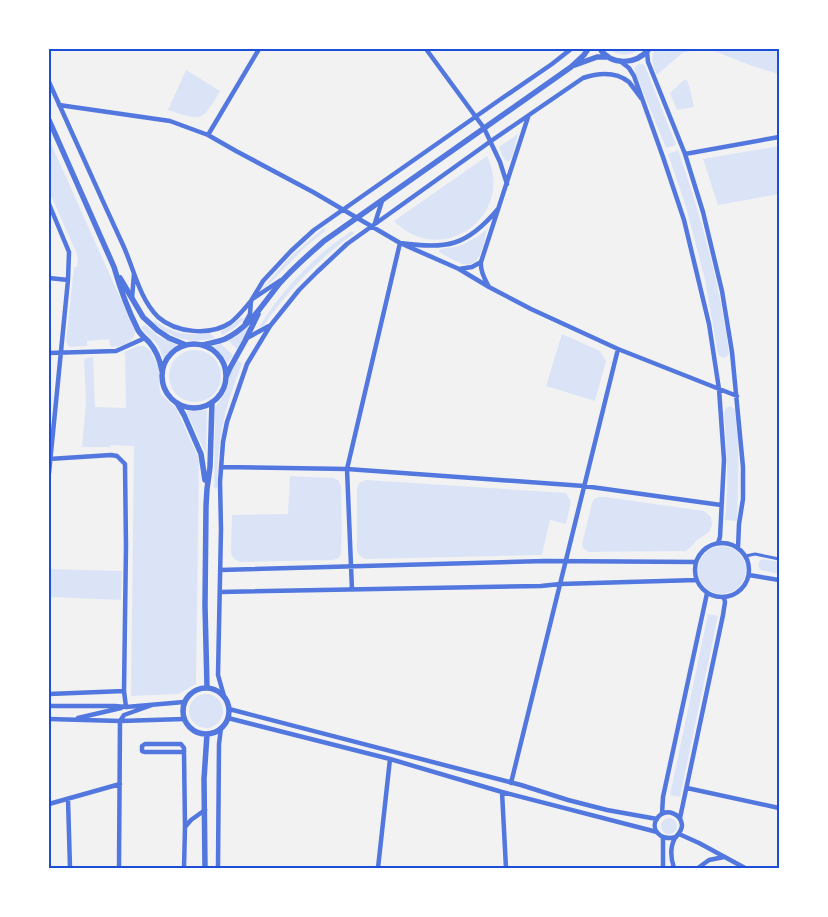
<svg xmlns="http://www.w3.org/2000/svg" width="828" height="917" font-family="Mulish,sans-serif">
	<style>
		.green { fill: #dbe4f7 }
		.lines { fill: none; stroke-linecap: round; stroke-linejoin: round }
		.pedestrian { stroke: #5277de; stroke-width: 3 }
		.minor { stroke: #5277de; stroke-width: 4.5 }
		.tertiary { stroke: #5277de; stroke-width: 5.5 }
		.neatline { fill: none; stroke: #1d4ed8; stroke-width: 2 }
	</style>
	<rect width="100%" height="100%" fill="#f2f2f2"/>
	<!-- green -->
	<path class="green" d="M608 49H640C630 57 619 56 608 49Z
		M655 49H698L682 53 657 75C653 66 650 59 655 49Z
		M709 49H779V74L752 66Z
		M639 64H642L645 66 676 145 666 148 635 72C634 68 635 66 639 64Z
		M186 70 220 91C201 123 203 121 168 110Z
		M684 80H687L691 93 694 107 677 110 670 93Z
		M518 134 512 158 509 161C502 161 502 153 499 147Z
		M49 139 135 331C135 343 122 346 112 347L110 345 109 339 87 341V346L70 347 67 344 66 341 74 267H77L78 260 76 252 49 191Z
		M779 146V194L718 205 703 159Z
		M678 150C701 216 720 284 729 353 727 359 721 359 718 354L705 280 686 207 668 154Z
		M487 156C516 216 441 269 394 221Z
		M324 228 325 229V231L305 247 272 281 262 289 291 256Z
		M487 229C484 243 480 272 460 263 453 260 446 256 439 252V250C444 248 449 248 455 247 467 243 478 237 487 229Z
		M352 231 354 233 353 234C318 260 289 289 264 325L259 327C283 289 314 255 352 231Z
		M242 317 244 319 233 329 222 335 220 332 232 325Z
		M155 321C174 334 188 336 210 333L215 338C190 344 172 339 152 322Z
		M145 325 158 336 177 345 164 358 163 357 158 345 142 329 141 327Z
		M247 327 250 328 237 349 228 341 238 335Z
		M562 334 600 351 606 361 595 401 546 386Z
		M221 344 233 355 228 363 221 354 214 347V346Z
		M138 346H144L150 350 158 366 159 371V385L161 394 166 399 176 408 198 457 199 462 196 684 178 694 131 696 134 446 111 445 110 447H82L86 402 84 359H86L87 358 93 357 95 407 126 408 125 355 124 352Z
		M169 376a26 26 0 1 1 52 0a26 26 0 1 1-52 0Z
		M238 360 242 364C231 391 222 419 219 449 217 462 218 475 217 488H214L215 408 225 393 228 385 230 374Z
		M730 406 735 409C740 446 738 484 737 521L725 520C729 484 727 449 724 413L726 408Z
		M206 410H207L206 454 187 413 188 411H196Z
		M290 476 333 478 338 480 341 486C341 496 343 551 340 556 338 559 336 559 333 560L240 562C235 560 232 558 231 552L232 515 288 514Z
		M366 480 566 493 571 502 566 524 550 520 542 555 365 559 360 556 357 551V489L359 483Z
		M598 497H605L704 511 711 517 712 525 709 532 697 540 690 548 685 551 588 552 583 548 582 544 592 503 594 499Z
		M698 570a24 24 0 1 1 48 0a24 24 0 1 1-48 0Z
		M763 559 779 562V574L761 570C757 566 758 563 761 560Z
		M49 569 122 571 121 600 49 597Z
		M708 614 718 616 680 797 670 795Z
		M189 711a17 17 0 1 1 34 0a17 17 0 1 1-34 0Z
		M661 826a8 8 0 1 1 16 0a8 8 0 1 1-16 0Z"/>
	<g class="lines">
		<!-- pedestrian -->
		<path class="pedestrian" d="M746 556 755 554 779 559"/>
		<!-- minor -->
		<path class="minor" d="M426 49 484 128 500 162 507 184
			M647 52 648 62 685 154 703 212 722 291 732 352 743 467V499L739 524 738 548
			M620 61 629 68 634 76 663 157 684 220 709 324 719 389 724 460 720 537 718 543
			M49 82C74 137 98 191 123 245 134 269 139 298 158 317 176 333 210 336 230 323 238 317 244 309 251 301
			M59 105 170 121 208 135 236 151 313 192 400 243 459 269 489 287 531 309 618 349 737 396
			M208 135 259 49
			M685 154 779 137
			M49 204 69 252 68 280 49 473
			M375 223 382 201
			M459 269 472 267 481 262
			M49 278 68 280
			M488 285C484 278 480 270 481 262L528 117
			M132 298 134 274
			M254 298 281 280
			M245 323 250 314 251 301 263 281 291 251 314 230 498 101 552 64 571 49
			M247 338 269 326
			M49 353 116 351 145 338
			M49 459 111 455 117 456 125 464 126 546 124 691 126 707
			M221 467 347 469 584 486 721 505
			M695 570a27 27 0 1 1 54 0a27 27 0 1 1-54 0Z
			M220 570 545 561 696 562
			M749 575 779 580
			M352 590 347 469 400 243C447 249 466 247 498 209
			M220 592 541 586 560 584 697 580
			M49 694 124 691
			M224 696 218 675 221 529 220 482 223 442 227 422 247 364 270 326 299 290 317 272 347 244 491 141 583 78C598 73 615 71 629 82 633 87 637 93 641 98
			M49 706H115L126 707 184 702
			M229 709 521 785 568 800 607 810 657 819
			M78 718 121 708
			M228 718 390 759 502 792 657 832
			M49 719 120 721 184 719
			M184 752H145L142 751V746L145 744H181L184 748V752L185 827
			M511 783 618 349
			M687 788 779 808
			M502 792 506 868
			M68 799 70 868
			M49 804 120 784
			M662 814 663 797 706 598 707 593
			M680 818 723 615 725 602 724 598
			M679 834 699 843 745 868
			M119 868 120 721 124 715 152 705
			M184 868 185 827 191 820 205 810
			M218 868 219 744 221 728
			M378 868 390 759
			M663 868V838
			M674 868C671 859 670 847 675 838 678 834 682 831 682 825 681 814 667 808 659 816 648 828 660 842 676 837
			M698 868 709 860 724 857"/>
		<!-- tertiary -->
		<path class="tertiary" d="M600 49C612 66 636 65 649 49
			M575 65 597 57H608
			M49 120 114 267C120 288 128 310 138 330 141 335 145 338 149 342 156 350 160 360 162 371
			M120 278 143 317 157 330 169 338 186 345
			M162 376a32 32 0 1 1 64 0a32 32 0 1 1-64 0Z
			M202 345C210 343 218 342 225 339 249 328 263 304 279 284 293 268 308 255 324 241L571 67 584 55 588 49
			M226 377 230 368 245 341 258 314
			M177 403 184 415 201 454 205 480
			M207 687 205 606 206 506 207 489 210 467 212 402
			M183 711a23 23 0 1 1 46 0a23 23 0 1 1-46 0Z
			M205 868 204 779 207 734"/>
	</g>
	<!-- border -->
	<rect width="828" height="917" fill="none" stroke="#ffffff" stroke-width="100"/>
	<rect x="50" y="50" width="728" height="817" class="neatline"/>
</svg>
